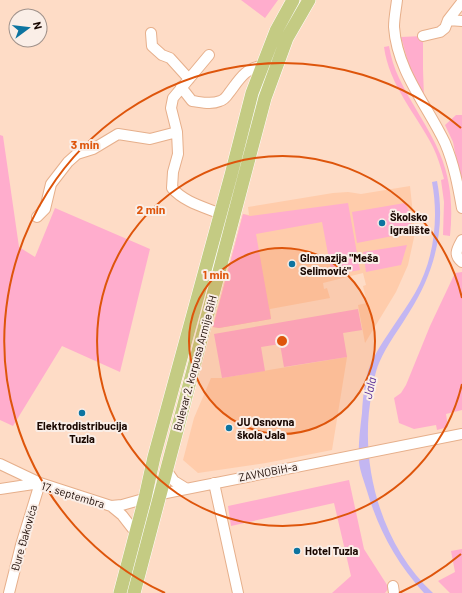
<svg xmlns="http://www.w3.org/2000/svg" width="462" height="593" font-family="Barlow,sans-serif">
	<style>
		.built { fill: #ffccab }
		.green { fill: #ffadcd }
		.water { fill: #c3b6f2 }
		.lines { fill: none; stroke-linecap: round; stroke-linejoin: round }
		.minor-casing { stroke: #e6af8b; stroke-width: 12 }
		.major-casing { stroke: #fff; stroke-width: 14 }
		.minor { stroke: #fff; stroke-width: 10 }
		.major { stroke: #c4cb83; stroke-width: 13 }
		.ring { fill: none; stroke: #de550b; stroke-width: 2 }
		.poi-dot { fill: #0d74a0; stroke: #faeee7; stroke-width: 1.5 }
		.labels { text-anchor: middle; stroke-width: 4; stroke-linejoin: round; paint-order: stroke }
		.poi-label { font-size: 11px; font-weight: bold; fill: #190700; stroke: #faeee7; text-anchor: start }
		.street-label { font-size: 11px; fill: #190700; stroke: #faeee7 }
		.water-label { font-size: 12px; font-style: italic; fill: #4c1f91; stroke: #faeee7 }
		.centre { fill: #de550b; stroke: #faeee7; stroke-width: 2 }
		.ring-label { font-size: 12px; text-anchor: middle; font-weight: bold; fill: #de550b; stroke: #faeee7; stroke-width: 4; stroke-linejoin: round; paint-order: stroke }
	</style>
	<rect width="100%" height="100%" fill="#fedcc6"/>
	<!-- built -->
	<path class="built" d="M410 186 415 233 408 265 396 292 365 343 358 305 367 303 363 286 366 285 363 273 323 283 324 289 327 288 330 298 270 309 271 319 219 328 213 327 243 214 249 215 248 207 333 193 348 192 361 194Z
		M347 357 332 450 266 463 198 473 183 460 194 418 211 378H222Z"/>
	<!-- green -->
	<path class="green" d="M241 0H278L265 18Z
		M423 36V69L424 98 410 69 401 37Z
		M389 46C391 57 394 68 399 78 411 104 429 127 440 154 451 180 453 208 450 236L443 235 444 202 441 180 444 179C441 168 438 157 433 147 416 114 389 85 384 47Z
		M456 115H462V178H460L453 142 445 125Z
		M0 135 3 136 19 247 35 257 55 208 150 249 120 372 62 346 13 426 0 420Z
		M348 203 360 270 332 275 322 222 256 234 271 319 219 328 213 327 243 214 250 216Z
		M405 203C411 213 413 222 408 233L357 243 352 212Z
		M407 245 401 265 366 272 363 252Z
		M462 272V410L446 414 448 427 437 430 436 425 414 429 399 423 394 398 401 393 406 385 430 326 455 273Z
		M358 309 362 330 343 333 347 357 284 367 280 344 261 347 265 371 222 378 214 334Z
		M349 480 364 549 389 588 385 593H332L351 576 334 503 231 526 228 506Z
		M462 549V593H450L438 581 455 572 451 551Z"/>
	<!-- water -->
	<path class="water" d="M437 181C446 227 435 272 410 311 400 328 387 344 379 363 375 372 374 382 372 392 358 461 380 544 433 593H424C396 562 379 531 367 491 364 481 360 471 359 462 358 446 360 429 362 413 363 395 365 373 374 357 386 335 402 315 415 293 434 260 439 219 432 182Z"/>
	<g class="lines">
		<defs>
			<path id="minor" d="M397 0C396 9 394 18 394 27 397 71 427 105 445 143 454 164 458 186 462 208
				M448 20 462 21
				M151 33 152 46 162 55 170 58 189 79
				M423 36 440 32 445 28 448 20 462 2
				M181 87 192 101C201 102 211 105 220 101 224 100 227 96 229 93 239 80 245 68 262 66
				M177 132 171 108 173 98 209 55
				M37 217 45 209 51 184 68 162 77 154 93 149 118 134 150 139 177 132 178 154 173 172 172 188C184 202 204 207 221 214
				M462 240C457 249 453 255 462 262
				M0 464 40 483 21 545 9 593
				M167 471 174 481 187 489
				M214 483 238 593
				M0 489 40 483 111 506 122 505 161 494 462 434
				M111 506 122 515 136 533
				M393 586 394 593"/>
			<path id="major" d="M120 593 145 498 154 457 231 175 252 93 276 31 293 0
				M134 593 265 98 287 38 309 0"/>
		</defs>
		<!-- minor casing -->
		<use href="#minor" class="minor-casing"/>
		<!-- major casing -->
		<use href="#major" class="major-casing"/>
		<!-- minor -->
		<use href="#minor" class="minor"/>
		<!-- major -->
		<use href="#major" class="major"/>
	</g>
	<!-- distance rings -->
	<circle cx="282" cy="341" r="93" fill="#de550b" fill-opacity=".12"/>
	<g class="ring">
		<circle cx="282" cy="341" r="93"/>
		<path d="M462 384A185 185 0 1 1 462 298"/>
		<path d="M461 554A278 278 0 0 1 399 593M165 593A278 278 0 1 1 461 128"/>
	</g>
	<!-- markers -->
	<g class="poi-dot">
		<circle cx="382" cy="223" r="4"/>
		<circle cx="292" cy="264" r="4"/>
		<circle cx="82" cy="413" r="4"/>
		<circle cx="229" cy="428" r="4"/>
		<circle cx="297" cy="551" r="4"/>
	</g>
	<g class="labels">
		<!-- poi labels -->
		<g class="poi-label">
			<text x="390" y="221">Školsko<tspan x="390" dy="13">igralište</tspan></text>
			<text x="300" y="262">GImnazija "Meša<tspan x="300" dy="13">Selimović"</tspan></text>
			<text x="237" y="426">JU Osnovna<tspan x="237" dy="13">škola Jala</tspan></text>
			<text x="82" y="430" text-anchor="middle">Elektrodistribucija<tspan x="82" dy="13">Tuzla</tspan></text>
			<text x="305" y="555">Hotel Tuzla</text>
		</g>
		<!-- street labels -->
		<g class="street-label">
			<text transform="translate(195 363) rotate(-75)" y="4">Bulevar 2. korpusa Armije BiH</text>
			<text transform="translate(268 472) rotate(-11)" y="4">ZAVNOBiH-a</text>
			<text transform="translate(73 495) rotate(17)" y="4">17. septembra</text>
			<text transform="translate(24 538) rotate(-74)" y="4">Đure Đakovića</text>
		</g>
		<!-- water labels -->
		<g class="water-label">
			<text transform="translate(370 388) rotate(-78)" y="4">Jala</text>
		</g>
	</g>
	<circle cx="282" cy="341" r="6" class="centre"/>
	<g class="ring-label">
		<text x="85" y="149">3 min</text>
		<text x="151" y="214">2 min</text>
		<text x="216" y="279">1 min</text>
	</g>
	<!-- north arrow -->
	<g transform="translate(28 28) rotate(75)"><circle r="19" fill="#faeee7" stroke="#a0928b"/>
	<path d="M0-3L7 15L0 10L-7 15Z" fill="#0d74a0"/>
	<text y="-6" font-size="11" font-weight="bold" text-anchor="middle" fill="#190700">N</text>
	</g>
</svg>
